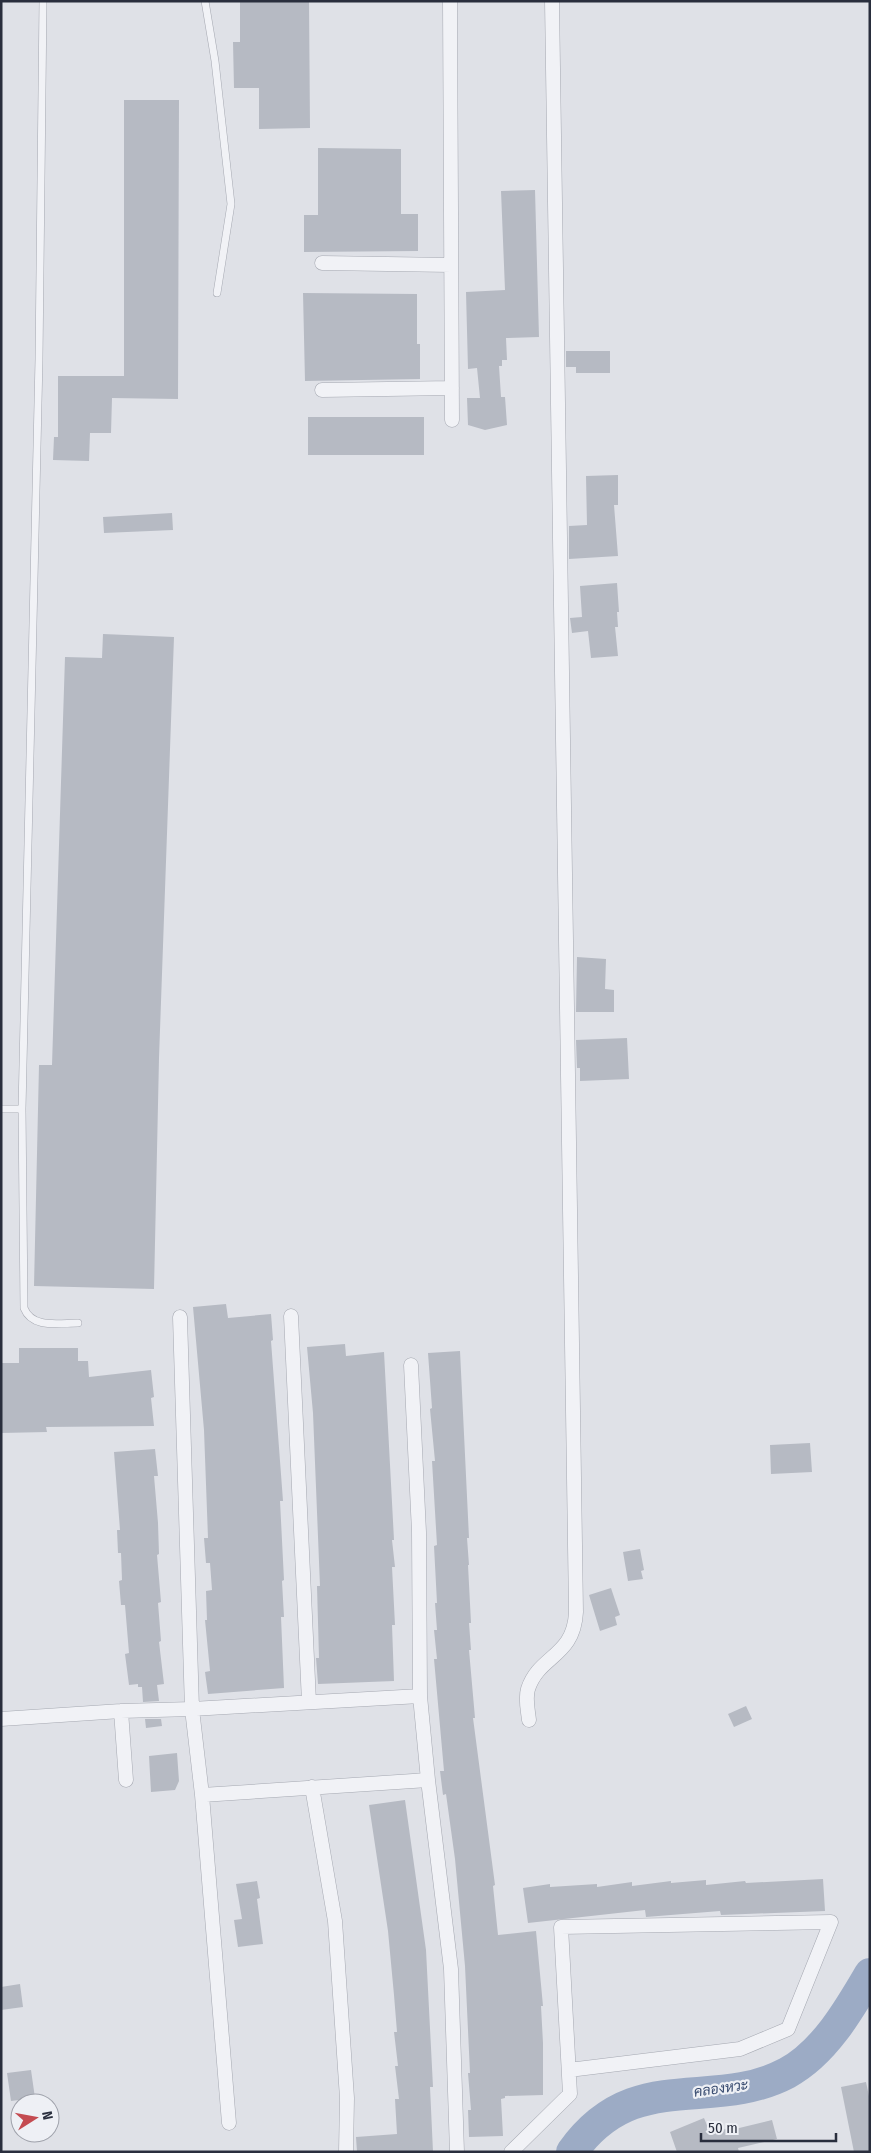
<svg xmlns="http://www.w3.org/2000/svg" width="871" height="2153" font-family="'Fira Sans Condensed',Sarabun,sans-serif">
	<style>
		.lines { fill: none; stroke-linecap: round; stroke-linejoin: round }
		.river { stroke: #9cabc5; stroke-width: 32 }
		.building { fill: #b6bac3 }
		.service-casing { stroke: #a5a8b1; stroke-width: 8 }
		.minor-casing { stroke: #a5a8b1; stroke-width: 15 }
		.service { stroke: #f1f2f6; stroke-width: 7 }
		.minor { stroke: #f1f2f6; stroke-width: 14 }
		.labels { text-anchor: middle; stroke-width: 4.5; stroke-linejoin: round; paint-order: stroke }
		.water-label { font-size: 14px; font-style: italic; fill: #36496e; stroke: #eef0f5 }
	</style>
	<rect width="100%" height="100%" fill="#dfe1e7"/>
	<g class="lines">
		<!-- river -->
		<path class="river" d="M572 2152C634 2065 711 2113 787 2073 824 2053 849 2010 870 1974"/>
	</g>
	<!-- building -->
	<path class="building" d="M240 1H309L310 128 259 129V88H234L233 42H240Z
		M124 100H179L178 399 112 398 111 433H90L89 461 53 460 54 437H58V376H124Z
		M318 148 401 149V214H418V251L304 252V215H318Z
		M535 190 539 337 506 338 507 360H502V366H499L501 397H505L507 425 485 430 468 425 467 398H480L477 368 468 369 466 292 505 290 501 191Z
		M303 293 417 294V344H420V379L305 381Z
		M566 351H610V373H576V367H566Z
		M308 417H424V455H308Z
		M618 475V505H614L618 556 569 559V526L587 525 586 476Z
		M172 513 173 530 104 533 103 517Z
		M617 583 619 612H617L618 627H615L618 656 591 658 588 631 572 633 570 618 582 617 580 586Z
		M103 634 174 637 159 1058 154 1289 34 1286 39 1065H52L65 657 102 658Z
		M577 957 606 959 605 989 614 990V1012H576Z
		M627 1038 629 1079 580 1081V1068H577L576 1040Z
		M226 1304 228 1318 271 1314 273 1340 271 1341 283 1501H280L284 1580 282 1581 284 1617H281L284 1688 208 1694 205 1672 210 1671 205 1620H207L206 1591 212 1590 210 1563H206L204 1538H208L204 1430 193 1307Z
		M345 1344 346 1356 384 1352 394 1540H392L395 1567H392L395 1625H392L394 1681 318 1684 316 1658H319L317 1586H320L313 1413 307 1347Z
		M19 1348H78V1361H88L89 1377 151 1370 154 1397 151 1398 154 1426 46 1427 47 1432 1 1433V1363H19Z
		M460 1351 469 1538H467L469 1565H468L471 1623H469L471 1650H469L475 1718H473L495 1885 493 1886 498 1935 536 1931 543 2006H541L543 2043V2095L505 2096V2098L501 2099 503 2136 469 2137 468 2110H471L468 2073H470L465 1966 455 1859 446 1794 443 1795 440 1771H444L434 1659H437L434 1630H437L435 1603H437L434 1546 437 1545 432 1461H435L430 1409 432 1408 428 1353Z
		M810 1443 812 1472 771 1474 770 1445Z
		M155 1449 158 1476H154L158 1523 159 1554 157 1555 161 1602 158 1603 161 1641 159 1642 164 1684 157 1685 159 1701 143 1702 142 1687H138V1684L129 1685 125 1654 129 1653 125 1605H121L119 1581 122 1580 121 1553H118L117 1530H120L114 1452Z
		M640 1549 644 1570 641 1571 643 1579 628 1581 623 1552Z
		M611 1588 620 1615 615 1617 617 1625 600 1631 589 1595Z
		M746 1706 752 1719 734 1727 728 1714Z
		M145 1719H161L162 1726 146 1728Z
		M177 1753 179 1781 175 1790 151 1792 149 1756Z
		M405 1800 426 1950 433 2087H430L433 2152H357L356 2137 397 2134 395 2099H399L395 2066H398L394 2032H397L394 1995 388 1931 369 1805Z
		M823 1879 825 1911 721 1915 720 1911 646 1917 645 1910 528 1923 523 1888 550 1884V1887L597 1884V1887L632 1882V1886L671 1881V1883L706 1880V1885L745 1881 746 1883Z
		M257 1881 260 1898 257 1899 263 1944 238 1947 234 1920 242 1919 236 1884Z
		M20 1984 23 2007 1 2010V1987Z
		M31 2070 35 2098 11 2101 7 2073Z
		M866 2082 870 2101V2152H854L841 2087Z
		M704 2118 711 2135 730 2127 731 2130 772 2120 777 2139 738 2148 739 2152H677L670 2132Z"/>
	<g class="lines">
		<defs>
			<path id="service" d="M43 1 39 359 22 1109 24 1308C32 1329 59 1323 78 1323
				M205 1 215 61 231 204 217 293
				M1 1109H22"/>
			<path id="minor" d="M450 1 452 420
				M322 263 451 265
				M322 390 452 388
				M291 1316 309 1702
				M121 1711 126 1780
				M1 1719 121 1711 192 1709 180 1317
				M529 1720C528 1710 525 1699 528 1689 539 1655 574 1657 576 1612L552 1
				M428 1780 451 1969 457 2152
				M312 1787 335 1921 347 2098 346 2152
				M202 1795 428 1780 420 1696 419 1532 411 1365
				M229 2123 202 1795 192 1709 420 1696
				M511 2152 570 2094 561 1927 831 1922 788 2029 740 2049 569 2070"/>
		</defs>
		<!-- service casing -->
		<use href="#service" class="service-casing"/>
		<!-- minor casing -->
		<use href="#minor" class="minor-casing"/>
		<!-- service -->
		<use href="#service" class="service"/>
		<!-- minor -->
		<use href="#minor" class="minor"/>
	</g>
	<g class="labels">
		<!-- water labels -->
		<g class="water-label">
			<text transform="translate(721 2088) rotate(-8)" y="5">คลองหวะ</text>
		</g>
	</g>
	<!-- border -->
	<rect width="871" height="2153" fill="none" stroke="#292e3d" stroke-width="5"/>
	<!-- north arrow -->
	<g transform="translate(35 2118) rotate(79)"><circle r="24" fill="#eef0f5" stroke="#9fa2ab"/>
	<path d="M0-4L9 19L0 12L-9 19Z" fill="#c44b51"/>
	<text y="-8" font-size="14" font-weight="bold" text-anchor="middle" fill="#292e3d">N</text>
	</g>
	<!-- scale -->
	<path d="M701 2133v8h135v-8" fill="none" stroke="#292e3d" stroke-width="2.5"/>
	<text x="708" y="2133" font-size="15" fill="#292e3d" stroke="#eef0f5" stroke-width="4" paint-order="stroke">50 m</text>
</svg>
